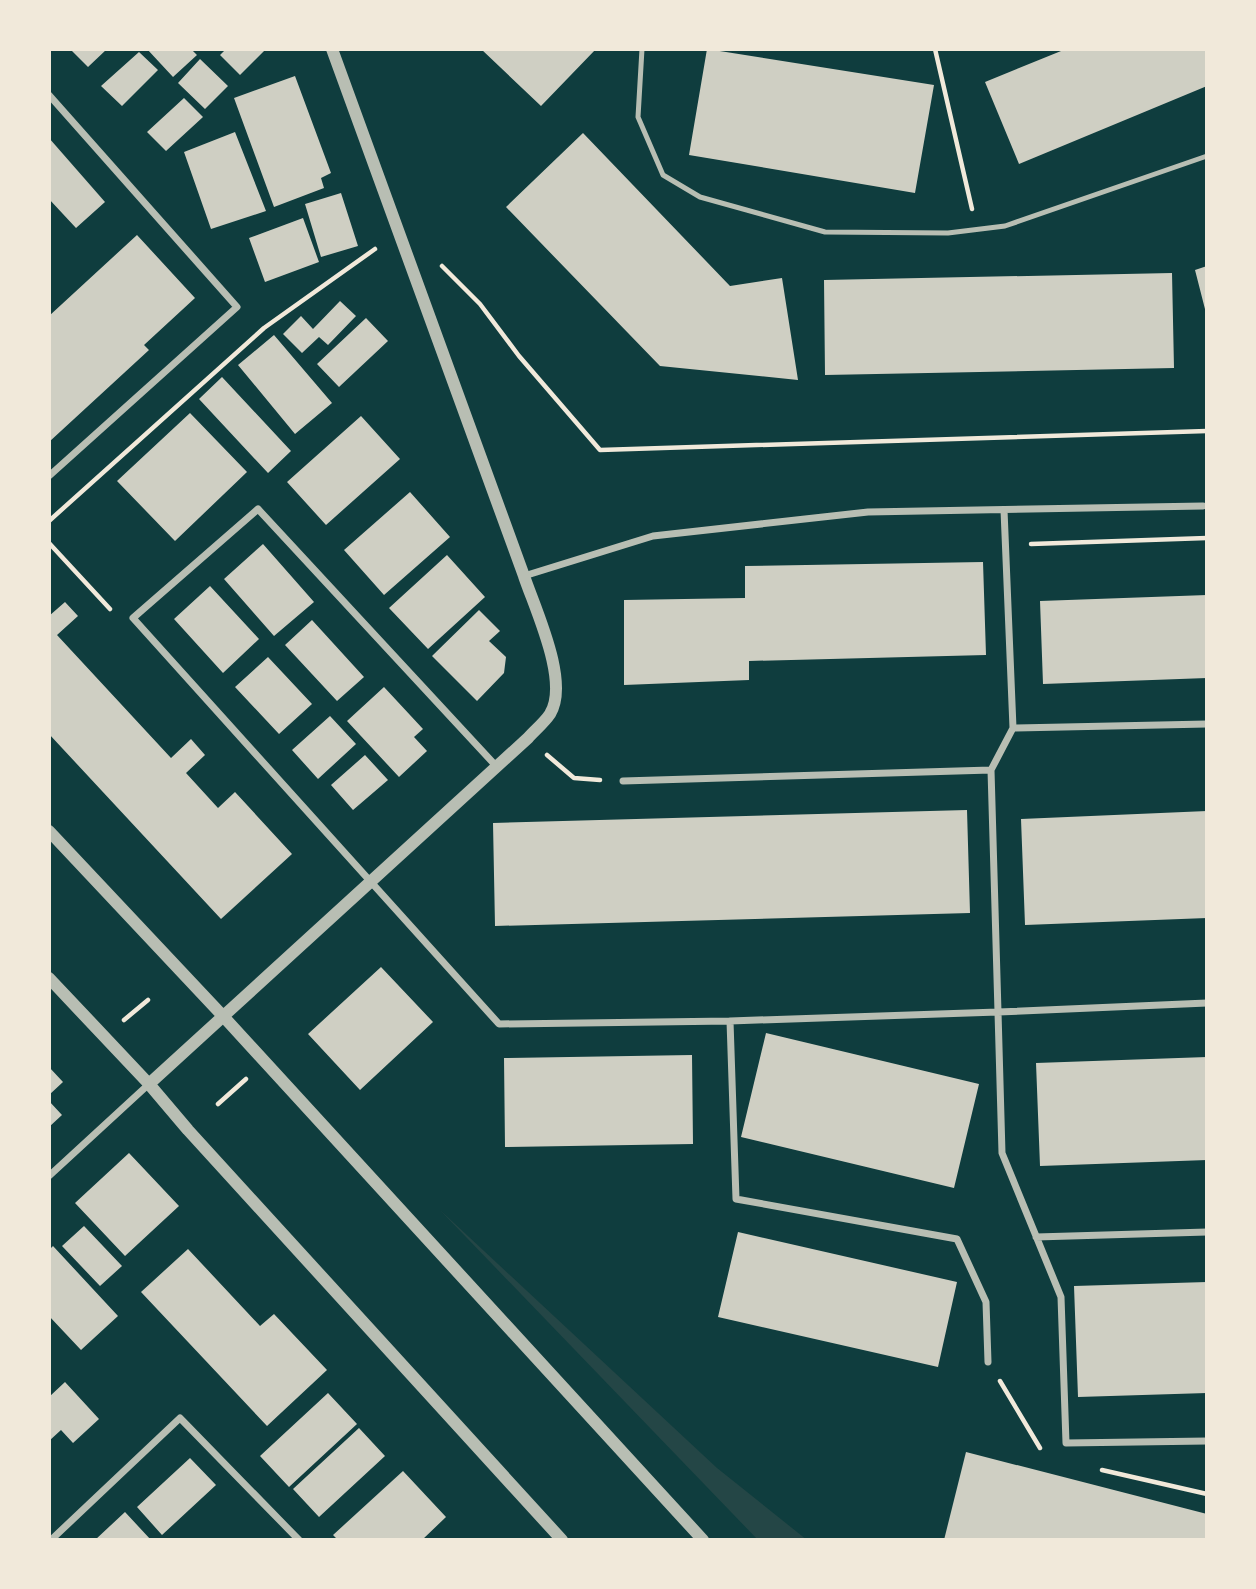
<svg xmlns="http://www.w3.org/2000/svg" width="1256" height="1589" font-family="'Public Sans',sans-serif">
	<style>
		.green { fill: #244646 }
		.building { fill: #cfcfc3 }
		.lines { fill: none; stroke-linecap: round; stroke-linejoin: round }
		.path { stroke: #f1e9da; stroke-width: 4.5 }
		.service { stroke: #b8beb3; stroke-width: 5 }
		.minor { stroke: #b8beb3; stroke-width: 7 }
		.tertiary { stroke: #b8beb3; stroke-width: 12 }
	</style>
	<rect width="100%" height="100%" fill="#0f3d3e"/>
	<!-- green -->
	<path class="green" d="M440 1210 717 1468 807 1540H758Z"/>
	<!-- building -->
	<path class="building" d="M70 49H107L88 67Z
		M147 49H191L197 55 173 77Z
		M226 49H266L240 75 220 55Z
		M481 49H596L541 106Z
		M707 49 934 85 915 193 689 155Z
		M1066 49H1207V86L1019 164 985 82Z
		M139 52 158 70 122 106 101 86Z
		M200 59 228 86 205 109 178 83Z
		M295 76 331 173 321 178 324 188 274 207 234 98Z
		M184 98 203 117 166 151 147 132Z
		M235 132 266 211 211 229 184 152Z
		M583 133 730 286 782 278 798 380 660 366 506 207Z
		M49 138 105 202 76 228 49 199Z
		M341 193 358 246 321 257 305 204Z
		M303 218 319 262 265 282 249 238Z
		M137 235 195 298 144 345 149 350 49 442V316Z
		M1207 266V313H1206L1195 270Z
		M1172 273 1174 368 825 375 824 280Z
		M340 301 356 316 328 345 319 337 302 353 283 334 301 316 313 329Z
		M366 318 388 341 339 387 317 364Z
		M274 335 332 403 295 434 238 365Z
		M222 377 291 451 268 473 199 399Z
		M190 413 247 472 175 541 117 481Z
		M361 416 400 459 326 525 287 482Z
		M410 492 450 537 384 595 344 550Z
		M263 544 314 602 274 636 224 579Z
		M447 555 485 597 428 649 389 608Z
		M983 562 986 655 749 661V680L624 685V600L745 598V566Z
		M210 586 259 639 223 673 174 619Z
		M1207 595V678L1043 684 1040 601Z
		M65 602 78 616 57 635 171 758 191 739 205 755 186 773 218 808 235 792 292 854 221 919 49 734V616Z
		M479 610 500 631 489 641 506 657 504 673 477 701 432 656Z
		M312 620 364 677 337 701 285 645Z
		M268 657 312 704 279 734 235 687Z
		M384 687 423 729 414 737 427 751 399 777 347 721Z
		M330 716 356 744 318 779 292 750Z
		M365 755 388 780 353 810 331 785Z
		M967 810 970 913 495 926 493 823Z
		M1207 811V918L1025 925 1021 819Z
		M381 967 433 1022 360 1090 308 1034Z
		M766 1033 979 1084 954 1188 741 1137Z
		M692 1055 693 1144 505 1147 504 1058Z
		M1207 1057V1160L1040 1166 1036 1063Z
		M49 1067 63 1082 49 1095Z
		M49 1101 62 1115 49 1127Z
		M129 1153 179 1206 125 1256 75 1203Z
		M84 1226 122 1266 100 1286 62 1246Z
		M738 1232 957 1282 938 1367 718 1317Z
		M53 1246 118 1316 81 1350 49 1316V1250Z
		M188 1249 260 1326 274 1314 327 1370 267 1426 141 1292Z
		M1207 1282V1393L1078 1397 1074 1286Z
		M65 1382 99 1419 73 1443 61 1430 49 1441V1397Z
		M328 1393 357 1424 289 1487 260 1456Z
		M359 1428 385 1456 319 1517 293 1489Z
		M966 1452 1207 1514V1540H944Z
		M190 1458 216 1485 162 1535 137 1507Z
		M403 1471 446 1517 422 1540H338L333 1535Z
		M125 1512 151 1540H95Z"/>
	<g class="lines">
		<!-- path -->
		<path class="path" d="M935 49 972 209
			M442 266 480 304 519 356 600 450 1207 431
			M49 521 264 328 375 249
			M49 543 110 609
			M1031 544 1207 538
			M547 755 574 778 600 780
			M124 1020 148 1000
			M218 1104 246 1079
			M1000 1381 1040 1448
			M1102 1470 1207 1494"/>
		<!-- service -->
		<path class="service" d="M642 49 638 117 663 175 700 197 825 232 948 233 1005 226 1207 156"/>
		<!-- minor -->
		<path class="minor" d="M49 95 237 307 49 476
			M1004 510 1013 728 991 770 998 1012 1207 1003
			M524 576 653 536 868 512 1203 506
			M1013 728 1207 724
			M497 767 258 509 133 618 499 1024 730 1021 998 1012 1002 1153 1061 1297 1066 1443 1207 1441
			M623 781 991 770
			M730 1021 736 1199 957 1239 986 1302 988 1362
			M49 1176 149 1084
			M1036 1237 1207 1232
			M51 1540 180 1418 299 1540"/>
		<!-- tertiary -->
		<path class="tertiary" d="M49 831 222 1015 703 1540
			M49 978 149 1084 188 1130 562 1540
			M149 1084 528 738C535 730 544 723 550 714 570 682 535 609 524 576L332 49"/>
	</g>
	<!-- border -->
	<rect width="1256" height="1589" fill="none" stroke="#f1e9da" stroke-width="102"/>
</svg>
